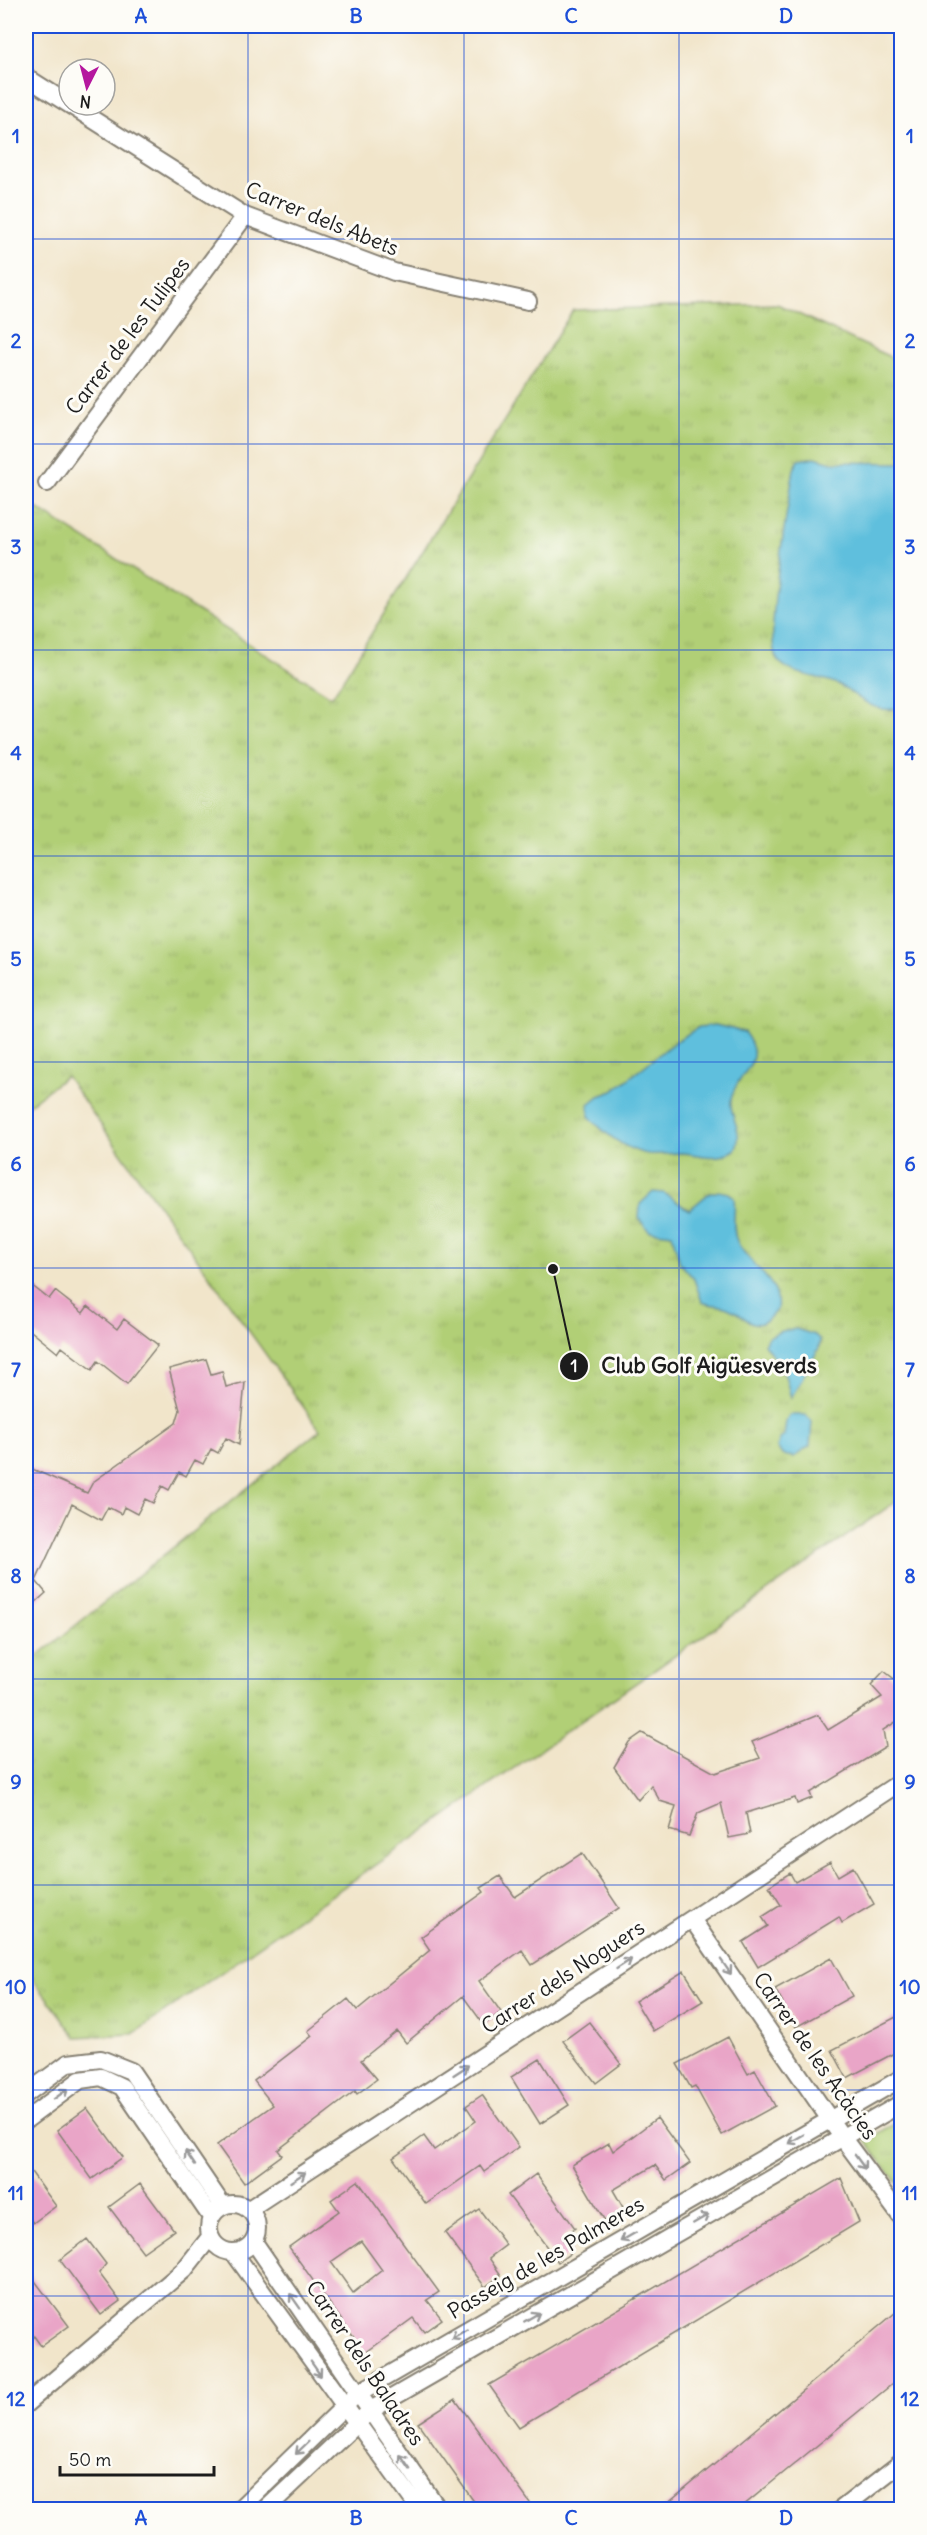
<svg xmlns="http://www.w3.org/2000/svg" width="927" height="2535" font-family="Delius,sans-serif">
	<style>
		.grass { fill: url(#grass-tufts); stroke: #667649; stroke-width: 1.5 }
		.water { fill: #5fbfdd; stroke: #3e6e7c; stroke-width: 1.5 }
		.building { fill: #e9a5c7; fill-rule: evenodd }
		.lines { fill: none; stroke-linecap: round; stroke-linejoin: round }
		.minor-casing { stroke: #868073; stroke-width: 20 }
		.minor { stroke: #fff; stroke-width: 16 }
		.oneway { stroke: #999 }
		.grid { fill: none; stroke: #1d4ed8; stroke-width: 1.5; stroke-opacity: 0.55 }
		.labels { text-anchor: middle; stroke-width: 6; stroke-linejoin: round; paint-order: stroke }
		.street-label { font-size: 21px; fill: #1c1c1c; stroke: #fdfcf7 }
		.leader { fill: none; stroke: #1c1c1c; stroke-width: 2 }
		.callout-dot { fill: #1c1c1c; stroke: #fdfcf7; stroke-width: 2 }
		.mark-label { font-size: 18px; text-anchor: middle; font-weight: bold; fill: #fff }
		.callout-label { font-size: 22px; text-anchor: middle; font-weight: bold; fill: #1c1c1c; stroke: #fdfcf7; stroke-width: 6; stroke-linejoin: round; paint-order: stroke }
		.neatline { fill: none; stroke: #1d4ed8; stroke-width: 2 }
		.grid-label { font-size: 20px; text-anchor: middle; font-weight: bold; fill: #1d4ed8 }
	</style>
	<defs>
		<pattern id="grass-tufts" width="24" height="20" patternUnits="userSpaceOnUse" patternTransform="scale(1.5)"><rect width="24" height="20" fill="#b1cf76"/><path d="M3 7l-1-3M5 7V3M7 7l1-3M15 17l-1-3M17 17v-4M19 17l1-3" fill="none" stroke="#98b166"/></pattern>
	</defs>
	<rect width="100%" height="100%" fill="#fdfcf7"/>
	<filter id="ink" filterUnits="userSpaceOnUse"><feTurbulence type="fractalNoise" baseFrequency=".0167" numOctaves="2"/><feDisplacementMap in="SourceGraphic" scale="12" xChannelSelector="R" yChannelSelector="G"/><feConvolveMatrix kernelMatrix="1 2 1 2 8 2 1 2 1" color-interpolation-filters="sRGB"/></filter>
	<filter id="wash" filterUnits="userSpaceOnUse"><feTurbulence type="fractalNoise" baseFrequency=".008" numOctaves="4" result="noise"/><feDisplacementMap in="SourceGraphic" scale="24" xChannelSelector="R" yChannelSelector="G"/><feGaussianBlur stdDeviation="1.35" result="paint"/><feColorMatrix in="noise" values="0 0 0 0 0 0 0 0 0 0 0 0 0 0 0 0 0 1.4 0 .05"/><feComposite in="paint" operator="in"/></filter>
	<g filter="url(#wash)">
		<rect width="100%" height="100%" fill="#f1e5ca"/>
		<!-- grass -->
		<path class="grass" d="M777 304 901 362V1498L133 2034 76 2037 26 1970V1665L320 1430 66 1076 26 1107V501L332 697 573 310Z
			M901 2120V2188L865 2141Z"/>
		<!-- water -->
		<path class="water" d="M815 457 832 462 901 463 900 708C874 715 860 697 839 685 821 675 790 677 777 659 763 640 789 500 794 469L799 460Z
			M715 1025 744 1032C769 1064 736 1071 731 1100 729 1118 745 1131 735 1150 715 1162 702 1154 681 1153 670 1153 659 1155 648 1154 627 1151 602 1132 589 1116V1104L599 1096 613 1091 676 1041 699 1027Z
			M719 1191 729 1193 734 1198C736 1212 731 1228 737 1241 746 1264 782 1280 777 1309 754 1340 748 1314 725 1307 717 1305 709 1305 702 1302L694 1279 680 1263 672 1234 649 1231 639 1219 640 1204 653 1192 664 1193 689 1210 708 1194Z
			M796 1329 815 1335 820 1340 819 1348 791 1398 784 1371 764 1344 768 1337 781 1331Z
			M790 1415H806L812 1421 810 1446 794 1457 782 1455 777 1447 780 1439 784 1436 786 1421Z"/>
		<g id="blocks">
			<!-- building -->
			<path class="building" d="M26 1281 49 1299 55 1291 83 1313 88 1306 117 1329 124 1319 158 1345 127 1384 98 1361 92 1370 62 1347 58 1353 26 1327Z
				M206 1359 211 1374 222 1371 226 1387 245 1382 239 1445 226 1438 218 1453 211 1449 203 1464 195 1460 186 1476 179 1472 169 1490 162 1486 153 1503 145 1499 137 1514 124 1507 121 1514 108 1507 101 1520 72 1504 36 1581 46 1593 26 1611V1478L30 1468 87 1493 93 1482 176 1423 180 1410 169 1369Z
				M884 1671 902 1685V1718L883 1730 886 1747 810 1793 812 1798 797 1804 795 1798 746 1813 750 1834 729 1838 721 1803 698 1813 689 1836 669 1830 676 1806 660 1801 651 1785 638 1800 614 1767 629 1742 642 1733 715 1773 760 1758 752 1742 818 1715 828 1730 882 1697 871 1685Z
				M582 1853 619 1908 532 1965 522 1950 479 1981 501 2012 484 2025 463 1996 406 2043 397 2031 361 2060 377 2079 357 2094 355 2091 278 2150 282 2155 244 2183 217 2145 273 2105 254 2081 312 2036 308 2031 348 1999 357 2010 430 1950 421 1937 484 1892 481 1888 500 1876 515 1897Z
				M830 1862 838 1876 853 1867 874 1904 842 1923 839 1917 758 1967 743 1942 768 1926 762 1917 781 1905 769 1886 790 1873 795 1882Z
				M831 1958 852 1996 796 2027 775 1989Z
				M684 1971 703 2001 653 2031 635 2001Z
				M902 2014V2049L847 2078 832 2050Z
				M589 2022 621 2064 596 2083 563 2041Z
				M728 2037 748 2074 755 2070 775 2106 722 2135 695 2086 691 2088 677 2064Z
				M540 2059 569 2105 540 2124 511 2077Z
				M482 2095 519 2147 484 2172 480 2166 426 2204 393 2158 424 2136 434 2150 476 2121 466 2106Z
				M87 2108 123 2157 92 2179 57 2130Z
				M657 2118 690 2163 666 2180 655 2165 613 2190 624 2209 605 2221 572 2165 609 2143 613 2151Z
				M26 2165 56 2206 33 2223 26 2213Z
				M536 2174 575 2228 562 2238 572 2252 558 2262 508 2195Z
				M841 2178 859 2222 519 2427 489 2385Z
				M358 2181 439 2292 427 2300 442 2319 424 2332 413 2318 365 2353 289 2247 339 2211 331 2200ZM361 2241 382 2270 353 2293 331 2262Z
				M140 2184 174 2230 143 2252 109 2207Z
				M479 2209 506 2245 489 2258 501 2275 485 2287 445 2233Z
				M87 2239 106 2264 99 2273 120 2301 101 2315 60 2260Z
				M26 2269 69 2326 41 2346 26 2325Z
				M902 2307V2376L738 2510H660Z
				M455 2399 535 2510H480L418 2423Z"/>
		</g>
	</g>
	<g filter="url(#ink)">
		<use href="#blocks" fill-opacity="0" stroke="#868073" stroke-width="1.5"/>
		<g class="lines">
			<defs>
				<path id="minor" d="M26 77 245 216 394 272 528 301
					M47 483 245 216
					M692 1919 842 2137 902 2218
					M26 2094 68 2063 101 2059 131 2071 223 2206
					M26 2120 80 2080 101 2077 122 2087 211 2217
					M209 2228a24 24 0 1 1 48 0a24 24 0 1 1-48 0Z
					M249 2209 902 1781
					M254 2242 439 2510
					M234 2253 420 2510
					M26 2404 184 2270 210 2237
					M238 2510 358 2393 902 2078
					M265 2510 371 2410 902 2103
					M840 2510 902 2462"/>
			</defs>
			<!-- minor casing -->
			<use href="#minor" class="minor-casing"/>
			<!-- minor -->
			<use href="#minor" class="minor"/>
		</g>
		<!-- one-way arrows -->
		<defs><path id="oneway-shaft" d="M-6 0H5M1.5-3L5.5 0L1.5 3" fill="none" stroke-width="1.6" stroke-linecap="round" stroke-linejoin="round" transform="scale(1.5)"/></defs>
		<g class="oneway">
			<use href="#oneway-shaft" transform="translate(624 1964) rotate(-33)"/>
			<use href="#oneway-shaft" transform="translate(726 1967) rotate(55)"/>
			<use href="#oneway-shaft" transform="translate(461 2070) rotate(-33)"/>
			<use href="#oneway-shaft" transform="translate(61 2094) rotate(-36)"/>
			<use href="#oneway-shaft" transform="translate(796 2139) rotate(150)"/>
			<use href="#oneway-shaft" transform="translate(190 2158) rotate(-124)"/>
			<use href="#oneway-shaft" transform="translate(860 2162) rotate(54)"/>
			<use href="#oneway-shaft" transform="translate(298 2177) rotate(-33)"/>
			<use href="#oneway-shaft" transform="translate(701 2219) rotate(-30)"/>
			<use href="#oneway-shaft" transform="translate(628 2237) rotate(150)"/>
			<use href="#oneway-shaft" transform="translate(295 2301) rotate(-125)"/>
			<use href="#oneway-shaft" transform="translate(532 2317) rotate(-30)"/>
			<use href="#oneway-shaft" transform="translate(459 2334) rotate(150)"/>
			<use href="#oneway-shaft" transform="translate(316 2369) rotate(55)"/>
			<use href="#oneway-shaft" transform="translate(302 2448) rotate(136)"/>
			<use href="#oneway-shaft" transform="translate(405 2462) rotate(-125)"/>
		</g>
	</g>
	<!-- grid -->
	<path class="grid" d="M248 26V2510M464 26V2510M679 26V2510M26 239H902M26 444H902M26 650H902M26 856H902M26 1062H902M26 1268H902M26 1473H902M26 1679H902M26 1885H902M26 2090H902M26 2296H902"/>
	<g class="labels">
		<!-- street labels -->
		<g class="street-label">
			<text transform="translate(322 219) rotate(22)" y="7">Carrer dels Abets</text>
			<text transform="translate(128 336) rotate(-53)" y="7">Carrer de les Tulipes</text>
			<text transform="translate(563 1977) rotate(-33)" y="7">Carrer dels Noguers</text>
			<text transform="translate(815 2056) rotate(55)" y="7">Carrer de les Acàcies</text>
			<text transform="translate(546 2258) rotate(-30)" y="7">Passeig de les Palmeres</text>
			<text transform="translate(365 2363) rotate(56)" y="7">Carrer dels Baladres</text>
		</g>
	</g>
	<!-- callouts -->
	<path class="leader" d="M553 1269L574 1366"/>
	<g class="callout-dot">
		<circle cx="553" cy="1269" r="6"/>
		<circle cx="574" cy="1366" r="15"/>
	</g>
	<g class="mark-label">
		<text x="574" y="1372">1</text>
	</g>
	<g class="callout-label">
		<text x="709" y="1373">Club Golf Aigüesverds</text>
	</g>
	<!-- margin -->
	<rect width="927" height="2535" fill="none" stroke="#fdfcf7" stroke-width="66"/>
	<!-- north arrow -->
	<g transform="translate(87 87) rotate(186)"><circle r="28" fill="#fdfcf7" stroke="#a3a29f" stroke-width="1.5"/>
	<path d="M0-4.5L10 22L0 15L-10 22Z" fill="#b5179e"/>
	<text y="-9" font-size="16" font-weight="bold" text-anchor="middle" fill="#1c1c1c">N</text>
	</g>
	<!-- scale -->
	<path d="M60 2466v9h154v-9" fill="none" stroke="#1c1c1c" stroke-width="3"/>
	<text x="69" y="2466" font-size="18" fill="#1c1c1c" stroke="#fdfcf7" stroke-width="4.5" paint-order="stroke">50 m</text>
	<rect x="33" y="33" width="861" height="2469" class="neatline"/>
	<g class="grid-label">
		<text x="141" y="23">A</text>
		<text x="356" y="23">B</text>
		<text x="571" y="23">C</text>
		<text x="786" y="23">D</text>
		<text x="16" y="143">1</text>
		<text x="910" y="143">1</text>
		<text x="16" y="348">2</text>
		<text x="910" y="348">2</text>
		<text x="16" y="554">3</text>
		<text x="910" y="554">3</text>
		<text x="16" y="760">4</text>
		<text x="910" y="760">4</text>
		<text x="16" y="966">5</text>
		<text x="910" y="966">5</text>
		<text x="16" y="1171">6</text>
		<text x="910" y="1171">6</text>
		<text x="16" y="1377">7</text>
		<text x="910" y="1377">7</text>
		<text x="16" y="1583">8</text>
		<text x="910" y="1583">8</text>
		<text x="16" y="1789">9</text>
		<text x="910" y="1789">9</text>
		<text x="16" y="1994">10</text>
		<text x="910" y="1994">10</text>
		<text x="16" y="2200">11</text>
		<text x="910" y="2200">11</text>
		<text x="16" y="2406">12</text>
		<text x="910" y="2406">12</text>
		<text x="141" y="2525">A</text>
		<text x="356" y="2525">B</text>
		<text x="571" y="2525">C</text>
		<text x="786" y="2525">D</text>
	</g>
</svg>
